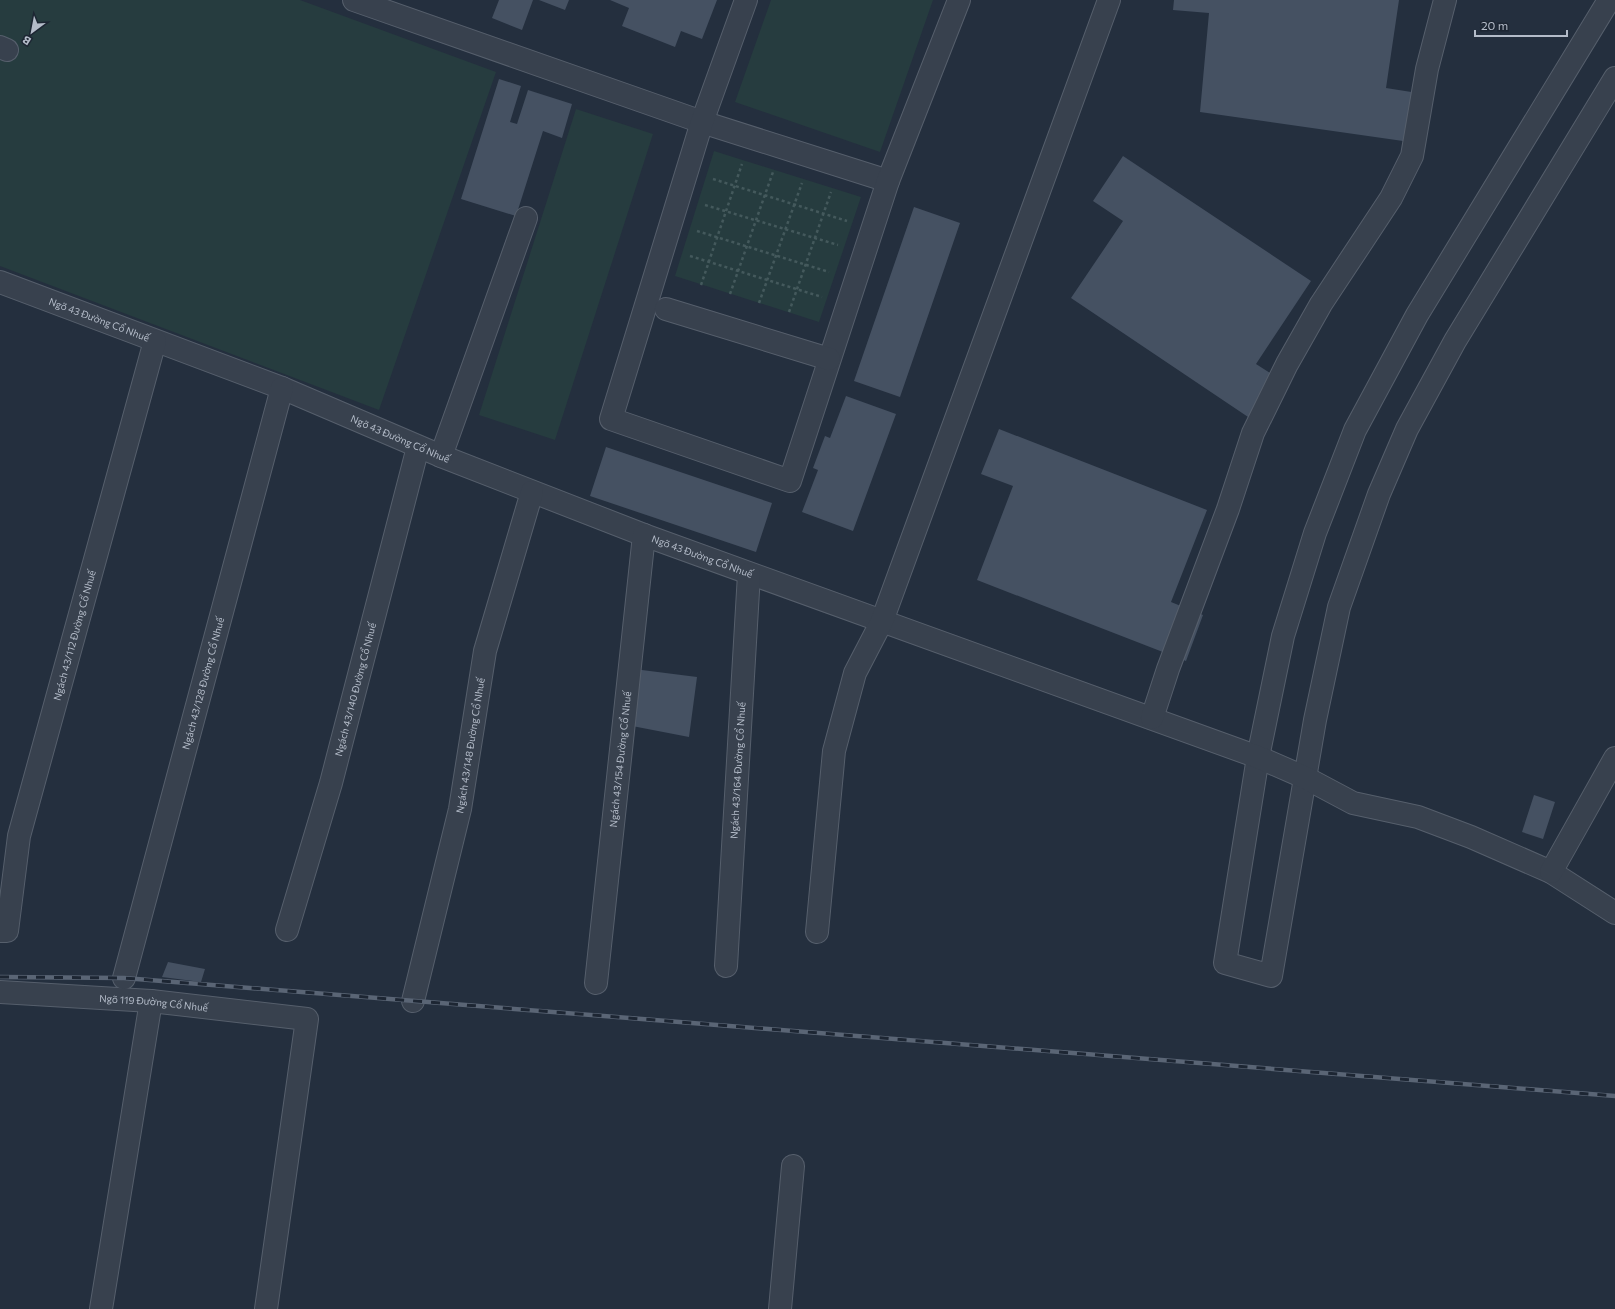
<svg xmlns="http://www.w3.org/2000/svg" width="1615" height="1309" font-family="Commissioner,sans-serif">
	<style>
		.green { fill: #263c3f }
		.building { fill: #455162 }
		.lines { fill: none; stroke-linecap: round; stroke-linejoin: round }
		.minor-casing { stroke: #565f6c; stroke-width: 24 }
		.path { stroke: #44595c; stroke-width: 2.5; stroke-dasharray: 3 3; stroke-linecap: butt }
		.minor { stroke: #38414e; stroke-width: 22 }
		.rail-casing { stroke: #5a6575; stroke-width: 4.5 }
		.rail { stroke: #1d2633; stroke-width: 3; stroke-dasharray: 9; stroke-linecap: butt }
		.labels { text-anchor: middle; stroke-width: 4; stroke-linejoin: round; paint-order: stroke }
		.street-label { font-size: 10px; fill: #b4bcc9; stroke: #1d2633 }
	</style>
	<rect width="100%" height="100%" fill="#242f3e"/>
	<!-- green -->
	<path class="green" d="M0 0H300L496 72 379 410 0 266Z
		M771 0H933L880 152 735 102Z
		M576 109 653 134 555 440 479 415Z
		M714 151 861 197 819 322 675 276Z"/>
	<!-- building -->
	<path class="building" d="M499 0H533L522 30 492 18Z
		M539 0H569L565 10Z
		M610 0H717L702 39 681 31 675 47 622 26 629 8Z
		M1174 0H1399L1386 88 1424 94 1417 143 1200 112 1209 13 1173 10Z
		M499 79 521 86 510 122 517 124 528 90 572 104 562 138 543 131 516 216 461 199Z
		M1123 156 1311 281 1256 364 1284 382 1257 423 1071 298 1123 221 1093 201Z
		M914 207 960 223 900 397 854 381Z
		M846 396 896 414 853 531 802 512 818 470 813 468 825 436 830 438Z
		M999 429 1207 510 1171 602 1203 615 1186 661 977 580 1013 486 981 474Z
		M606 447 772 503 756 552 590 496Z
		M634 669 697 677 689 737 627 725Z
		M1534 795 1555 802 1543 839 1522 832Z
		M168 962 205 969 201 982 162 977Z"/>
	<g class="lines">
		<defs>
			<g id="minor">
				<path d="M354 0 702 122 888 181"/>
				<path d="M746 0 702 122 611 419 790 481 888 181 959 0"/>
				<path d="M1609 0 1417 315 1355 430 1315 533 1283 636 1258 757 1225 963 1271 976 1315 720 1339 607 1379 494 1407 429 1455 341 1615 78"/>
				<path d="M0 47 7 50"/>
				<path id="s1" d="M0 282 282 388 441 456 644 535 1258 757 1306 778 1353 803 1418 817 1471 837 1551 872 1615 913"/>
				<path d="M666 309 829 359"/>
				<path d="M441 456 526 218"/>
				<path d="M1152 718 1168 669 1228 509 1253 433 1287 364 1321 304 1391 198 1412 156 1427 69 1445 0"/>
				<path d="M1551 872 1615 758"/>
				<path id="s2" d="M287 930 331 783 418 447"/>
				<path id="s3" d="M0 931H7L19 836 155 341"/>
				<path d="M817 932 834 751 855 673 882 621 1109 0"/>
				<path id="s4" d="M726 966 749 574"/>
				<path id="s5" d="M124 978 282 388"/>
				<path id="s6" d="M596 983 644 535"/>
				<path id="s7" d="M0 992 151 1001 307 1019 266 1309"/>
				<path id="s8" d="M413 1001 460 809 485 651 532 492"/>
				<path d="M101 1309 151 1001"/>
				<path d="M780 1309 793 1166"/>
			</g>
		</defs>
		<!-- minor casing -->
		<use href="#minor" class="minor-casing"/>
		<!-- path -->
		<path class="path" d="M713 179 847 221
			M705 205 838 245
			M697 231 829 272
			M690 256 822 297
			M701 285 742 164
			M730 294 773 172
			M759 303 802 183
			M789 312 831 192"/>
		<!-- minor -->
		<use href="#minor" class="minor"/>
		<defs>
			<path id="rail" d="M0 977 124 978 1615 1096"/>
		</defs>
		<!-- rail casing -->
		<use href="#rail" class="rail-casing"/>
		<!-- rail -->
		<use href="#rail" class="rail"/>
	</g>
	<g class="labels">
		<!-- street labels -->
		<g class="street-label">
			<text dy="4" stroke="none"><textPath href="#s1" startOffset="106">Ngõ 43 Đường Cổ Nhuế</textPath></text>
			<text dy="4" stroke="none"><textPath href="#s1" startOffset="430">Ngõ 43 Đường Cổ Nhuế</textPath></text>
			<text dy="4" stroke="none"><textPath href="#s1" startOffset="754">Ngõ 43 Đường Cổ Nhuế</textPath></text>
			<text dy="4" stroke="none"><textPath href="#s3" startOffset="311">Ngách 43/112 Đường Cổ Nhuế</textPath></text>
			<text dy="4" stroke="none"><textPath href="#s5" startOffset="305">Ngách 43/128 Đường Cổ Nhuế</textPath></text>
			<text dy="4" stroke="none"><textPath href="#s2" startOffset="250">Ngách 43/140 Đường Cổ Nhuế</textPath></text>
			<text dy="4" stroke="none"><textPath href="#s8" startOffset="262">Ngách 43/148 Đường Cổ Nhuế</textPath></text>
			<text dy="4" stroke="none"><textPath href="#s6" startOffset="225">Ngách 43/154 Đường Cổ Nhuế</textPath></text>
			<text dy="4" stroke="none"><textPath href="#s4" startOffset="196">Ngách 43/164 Đường Cổ Nhuế</textPath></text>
			<text dy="4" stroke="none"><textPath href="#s7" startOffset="154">Ngõ 119 Đường Cổ Nhuế</textPath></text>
		</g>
	</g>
	<!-- north arrow -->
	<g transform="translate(32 32) rotate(212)" stroke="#1d2633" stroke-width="3" paint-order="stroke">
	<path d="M0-3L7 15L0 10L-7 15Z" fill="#b4bcc9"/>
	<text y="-6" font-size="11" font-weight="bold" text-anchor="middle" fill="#b4bcc9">B</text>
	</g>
	<!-- scale -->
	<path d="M1475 30v6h92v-6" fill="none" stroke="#b4bcc9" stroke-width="2"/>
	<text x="1481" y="30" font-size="12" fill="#b4bcc9" stroke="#1d2633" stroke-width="3" paint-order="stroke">20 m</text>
</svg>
